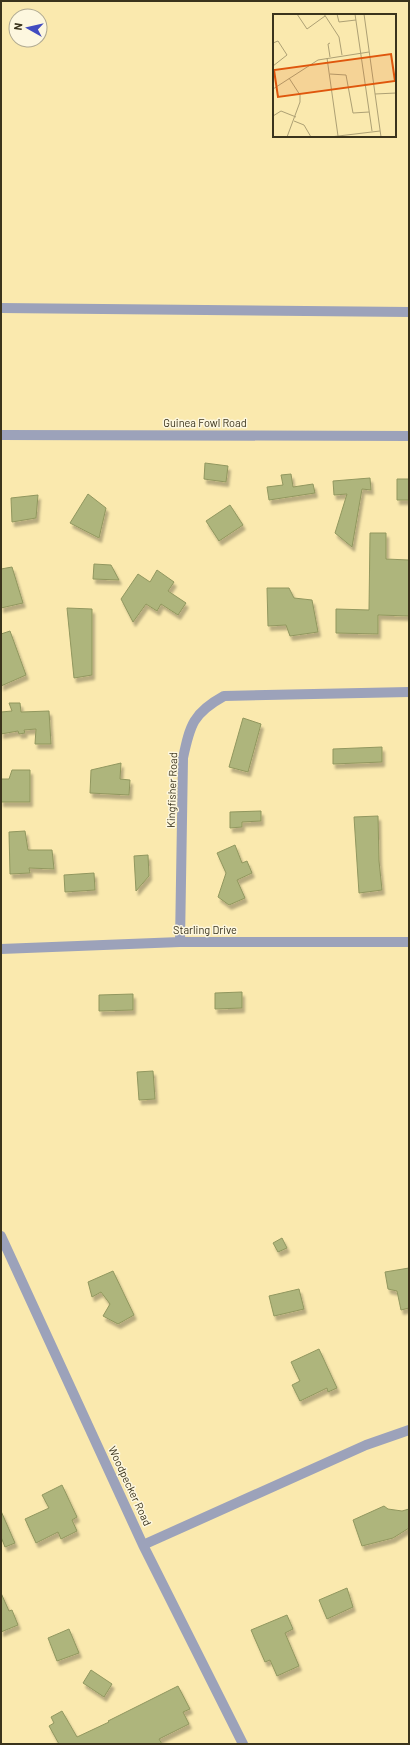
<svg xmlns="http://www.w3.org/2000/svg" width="410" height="1745" font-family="Barlow,sans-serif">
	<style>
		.building { fill: #aeb57b; stroke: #91975f; filter: url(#shadow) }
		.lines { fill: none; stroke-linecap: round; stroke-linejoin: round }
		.minor { stroke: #9ca2ba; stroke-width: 10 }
		.tertiary { stroke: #9ca2ba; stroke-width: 10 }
		.labels { text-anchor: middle; stroke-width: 3; stroke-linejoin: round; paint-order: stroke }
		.street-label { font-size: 11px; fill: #3a331c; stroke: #fdf7df }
		.inset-road { fill: none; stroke: #ada074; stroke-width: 1 }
		.view { fill: #df570d; fill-opacity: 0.15; stroke: #df570d; stroke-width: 2 }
		.inset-edge { fill: none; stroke: #3a331c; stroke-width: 2 }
	</style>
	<defs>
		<filter id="shadow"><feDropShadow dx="2.5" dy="4.5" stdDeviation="1" flood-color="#0004"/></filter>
	</defs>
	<rect width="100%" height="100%" fill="#fae9ae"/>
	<!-- building -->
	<path class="building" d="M205 463 228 466 226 482 204 479Z
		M291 474 293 487 313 484 315 493 269 500 267 487 283 485 281 475Z
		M370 478 371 490 362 489 352 547 335 533 347 494 334 495 333 481Z
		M397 479H409V500H397Z
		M88 494 106 508 99 538 70 523Z
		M38 495 36 518 12 522 11 498Z
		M230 505 243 525 219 541 206 521Z
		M370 533H386V559L409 560V616L378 615V634L336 633V609L369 610Z
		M94 564 111 565 119 580 93 579Z
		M12 567 23 603 1 608V569Z
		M157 570 174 582 168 591 186 603 178 615 161 604 157 611 146 604 133 622 121 599 138 574 150 582Z
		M267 588H289L294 598 312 600 318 632 290 636 286 625 268 626Z
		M67 608 92 609V675L74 678Z
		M10 631 26 675 1 686V634Z
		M9 703H20L21 712 49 711 51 744H35L36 729 24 730 25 733 19 734 18 731 1 734V712L12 711Z
		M243 718 261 724 248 772 229 767Z
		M382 747V762L333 764V749Z
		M121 763 120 779 130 780 129 795 90 793 91 770Z
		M12 770H30V802H1V779H9Z
		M261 811V821L242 822V827L230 828V812Z
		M378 816 379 861 382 890 359 893 354 817Z
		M25 831 28 850H52L54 869 29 868 30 873 10 874 9 832Z
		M235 845 242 863 247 861 252 873 237 880 245 898 229 905 218 897 226 873 217 853Z
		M148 855 149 876 136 891 134 856Z
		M94 873 95 890 65 892 64 875Z
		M242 992V1008L215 1009V993Z
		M133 994V1010L99 1011V995Z
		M153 1071 155 1099 139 1100 137 1072Z
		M282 1238 287 1248 278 1252 273 1243Z
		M409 1268V1308L401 1310 397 1291 388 1289 385 1272Z
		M113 1271 134 1315 118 1324 103 1316 110 1304 101 1292 92 1297 88 1282Z
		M299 1289 304 1309 274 1316 269 1296Z
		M319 1349 337 1388 328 1392 327 1388 300 1401 292 1385 300 1381 291 1362Z
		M62 1485 77 1517 72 1520 77 1531 61 1539 58 1532 36 1543 25 1519 49 1508 42 1495Z
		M384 1506 388 1509 402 1511 409 1509V1528L393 1538 362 1546 353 1520Z
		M1 1511 15 1543 5 1547 1 1537Z
		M347 1588 353 1607 327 1619 319 1600Z
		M1 1593 9 1611 12 1610 18 1625 1 1632Z
		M287 1615 293 1629 285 1633 299 1666 277 1676 270 1660 265 1662 251 1630Z
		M69 1629 79 1653 57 1661 48 1638Z
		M91 1670 112 1684 104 1697 83 1683Z
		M178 1686 190 1709 183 1712 189 1724 159 1739 162 1744H59L49 1726 54 1723 51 1717 62 1711 77 1737 109 1722 108 1721Z"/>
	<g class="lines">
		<!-- minor -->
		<path class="minor" d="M1 435 409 436
			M180 942 183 758C190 725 193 713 224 696L409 692
			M1 949 180 942H409
			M1 1236 143 1545 243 1744
			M143 1545 366 1445 409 1430"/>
		<!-- tertiary -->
		<path class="tertiary" d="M1 308 409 312"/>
	</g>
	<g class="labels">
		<!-- street labels -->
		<g class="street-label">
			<text x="205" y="427">Guinea Fowl Road</text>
			<text transform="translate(172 790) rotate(-88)" y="4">Kingfisher Road</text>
			<text x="205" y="934">Starling Drive</text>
			<text transform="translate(130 1486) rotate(65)" y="4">Woodpecker Road</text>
		</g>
	</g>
	<!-- overview -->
	<g transform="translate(273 14)">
		<rect width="123" height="123" fill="#fae9ae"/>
		<path class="inset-road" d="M24 0 34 15 52 2M51 0 66 23 69 41M64 0 66 8 83 6M82 0 99 117M91 0 108 123M0 29 5 27 14 41 0 52M57 43 55 30 57 29M54 44 65 122M57 60 73 61 80 99 96 98M0 75 45 46 96 38M102 80 123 79M0 102 8 97 23 103M21 107 31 111 38 123M14 123 27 88V81L16 64M57 123 107 117"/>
		<path class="view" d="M118 40 122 67 5 83 1 56Z"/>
		<rect width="123" height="123" class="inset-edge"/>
	</g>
	<!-- border -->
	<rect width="410" height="1745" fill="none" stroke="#3a331c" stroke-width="4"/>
	<!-- north arrow -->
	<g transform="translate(28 28) rotate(278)"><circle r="19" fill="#fdf7df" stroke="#afa991"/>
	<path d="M0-3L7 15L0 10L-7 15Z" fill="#424cc0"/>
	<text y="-6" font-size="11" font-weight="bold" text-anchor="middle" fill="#3a331c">N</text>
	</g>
</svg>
